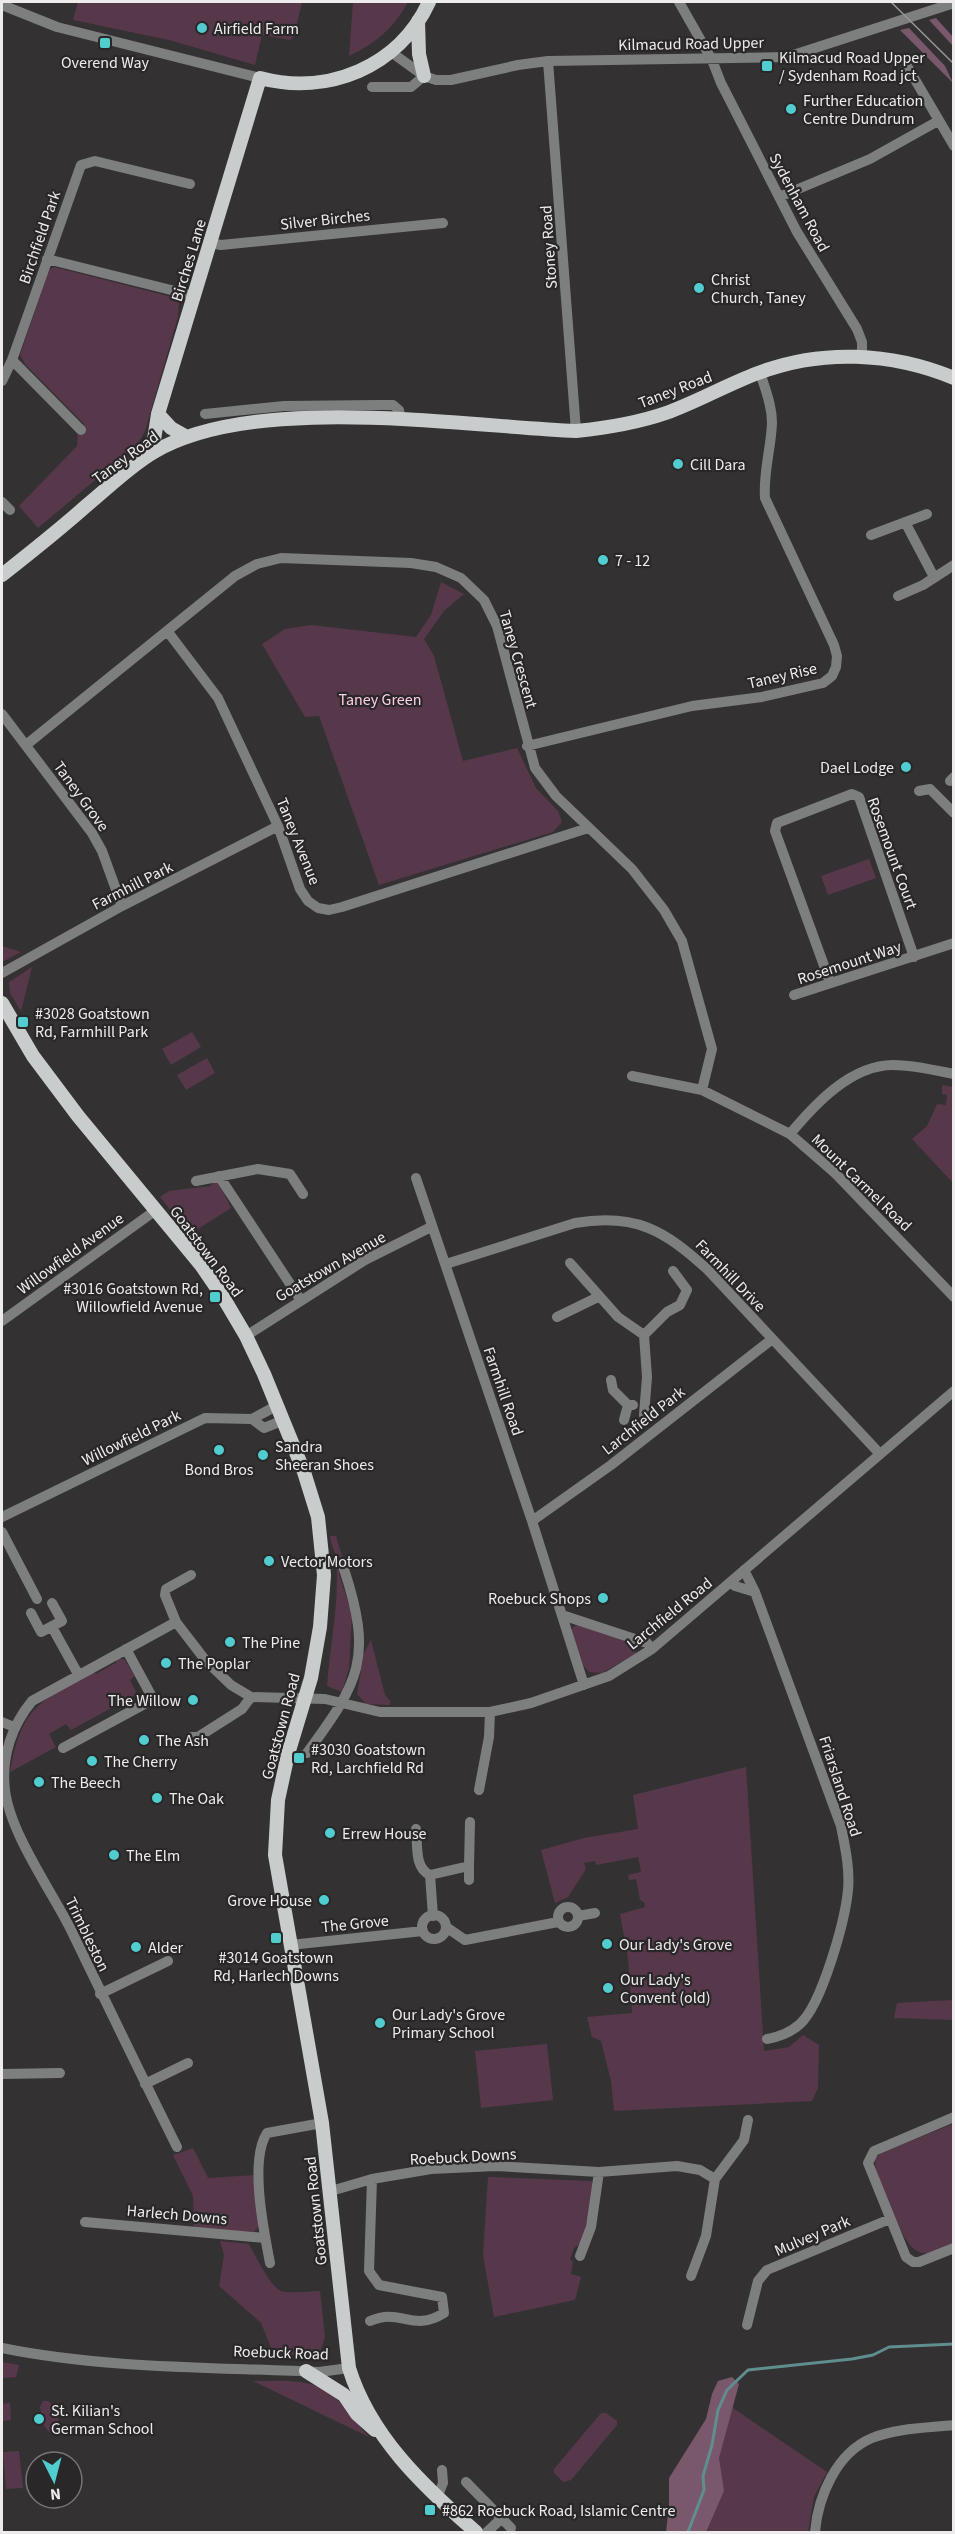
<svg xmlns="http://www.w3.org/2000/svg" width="955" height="2534" font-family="'Source Sans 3',sans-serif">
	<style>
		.green { fill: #57384a }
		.forest { fill: #79586b }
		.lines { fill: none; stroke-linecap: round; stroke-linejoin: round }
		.stream { stroke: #5f8e8f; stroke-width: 3 }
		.minor { stroke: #7d7f7f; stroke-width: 10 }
		.major { stroke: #c9cccc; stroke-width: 14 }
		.tram { stroke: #989697; stroke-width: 1.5 }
		.poi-dot { fill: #52cdcf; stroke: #2a2729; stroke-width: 2 }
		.labels { text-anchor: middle; stroke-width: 4.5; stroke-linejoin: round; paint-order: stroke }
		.poi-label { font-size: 16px; fill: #edebec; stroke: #2a2729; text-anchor: start }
		.street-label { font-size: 16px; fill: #edebec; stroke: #2a2729 }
		.park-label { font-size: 16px; fill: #fecde8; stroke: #2a2729 }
	</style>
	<rect width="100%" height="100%" fill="#343133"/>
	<!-- green -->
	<path class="green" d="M78 2H302L294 36 290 40 262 35 255 65 169 40 73 20Z
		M353 2H408C395 27 375 44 349 56Z
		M54 267 176 298 179 301 178 317 145 431 138 444 38 528 19 506 77 446 78 432 84 424 25 364 20 355 49 270Z
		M441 582 464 594 444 611 424 639 434 656 463 761 517 748 536 788 558 811 562 822 553 832 379 885 319 716 305 717 262 644 285 629 311 625 416 637 431 615Z
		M869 859 876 878 828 895 821 876Z
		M2 946 21 952 2 962Z
		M32 967 21 1011 10 993 9 982Z
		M192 1032 201 1047 171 1065 162 1049Z
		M207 1058 215 1073 186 1090 177 1075Z
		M942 1085 953 1087V1183L912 1139 927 1126 937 1104 946 1105 947 1095 942 1094Z
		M213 1181 219 1183 231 1208 190 1234 160 1197 169 1191 211 1186Z
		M330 1536H336L344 1563 339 1574 352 1615 349 1668 342 1692 327 1686C330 1643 340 1601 336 1558 335 1551 331 1545 330 1536Z
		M578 1625 631 1643 637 1649 635 1654 602 1673 589 1672 583 1665 571 1632 573 1627Z
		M371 1640 385 1695 391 1702 389 1705 366 1704 357 1694 364 1653Z
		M115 1659H124L135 1676 130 1680 137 1694 71 1730 66 1724 49 1734 56 1747 10 1772C22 1705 39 1703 94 1671L96 1674 117 1662Z
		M746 1767 764 2051 789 2047 803 2035 819 2045 818 2088 812 2101 614 2111 611 2081 601 2041 592 2037 587 2017 632 2013 628 1958 620 1914 645 1907 644 1902 640 1900 636 1879 629 1880 628 1875 641 1872 638 1857 596 1865 595 1861 584 1863 586 1869 568 1897 555 1903 541 1850 584 1838 638 1829 633 1795Z
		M953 2000V2020L894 2018 897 2003Z
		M547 2044 553 2100 481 2108 475 2051Z
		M953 2124V2243C944 2247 933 2255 923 2253 902 2251 884 2189 876 2170L875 2159 881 2153Z
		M193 2148 208 2178 255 2175 260 2225 254 2232 194 2228 193 2196 173 2155Z
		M488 2177 592 2181C594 2204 588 2223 580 2244L574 2248 570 2259 573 2262 571 2274 581 2277 575 2300 494 2317 483 2255Z
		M220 2241 249 2244C255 2256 270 2286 281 2291 291 2294 309 2291 320 2291L325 2337 320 2352 310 2356 279 2354 272 2350 261 2323 219 2286 224 2255Z
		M2 2362 19 2365 16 2377 2 2378Z
		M253 2381C280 2381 313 2377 335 2397 347 2409 357 2424 369 2437Z
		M43 2401H48C57 2408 61 2418 57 2429L50 2433 44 2426 40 2407Z
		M10 2403 11 2420 2 2421V2404Z
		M730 2406 827 2472 814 2497 808 2532H696Z
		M601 2413H606L617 2421V2425L571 2480 563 2482 554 2473V2469Z
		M19 2451 23 2488 6 2489 3 2452Z"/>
	<!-- forest -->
	<path class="forest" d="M936 18 953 37V46L929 20Z
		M909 28 945 66 953 83 900 30Z
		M732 2377 739 2384 719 2458 724 2491 706 2532H666L669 2506V2478L706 2419 712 2394 718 2381Z"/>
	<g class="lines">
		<!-- stream -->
		<path class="stream" d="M688 2532 704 2490 703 2476 712 2445 718 2410 727 2390 748 2370 852 2359 873 2355 889 2347 954 2344"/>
		<!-- minor -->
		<path class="minor" d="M679 2 712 60 721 83 797 232 857 329 862 342V356
			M2 5 57 27 260 78
			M391 52 424 76 436 80H451L518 65 548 61 787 57 954 3
			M548 61 576 431
			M907 66 954 146
			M372 87H411L424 76
			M779 197 870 159 938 121
			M210 243 221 245 443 223
			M47 259 195 296
			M12 360 81 430
			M2 381 12 360 81 165 95 161 190 184
			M205 414 284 406 379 405H393L399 410 401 420
			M2 502 10 510
			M905 522 934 577
			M871 535 927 514
			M898 596 923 585 954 565
			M168 632 218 698 278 826 300 889 308 901 318 908 329 910 342 907 588 828
			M2 714 92 833 102 851 122 906
			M26 745 235 576 257 564 281 558 411 563 436 567 461 578 484 600 497 626 535 768 556 796 632 869 664 910 682 941 712 1049 702 1090
			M527 746 692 706 762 697 823 683 832 676 836 667 837 656 834 645 765 498C763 473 771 449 772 423 772 405 765 389 760 372
			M950 781 954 777
			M919 791 930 789 954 813
			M2 973 122 906 278 826
			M830 982 775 831 777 823 852 794 859 797 914 957
			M794 995 954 943
			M632 1076 702 1090 790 1134 836 1174 954 1297
			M790 1134C815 1104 851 1065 893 1065 913 1065 934 1070 954 1074
			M219 1176 300 1299
			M416 1178 532 1521 584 1685
			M196 1181 258 1169 290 1174 303 1194
			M570 1263 618 1317 644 1335 647 1377 644 1415
			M446 1264 575 1223C636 1213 664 1230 708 1270L880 1454
			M557 1317 598 1297
			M2 1321 156 1210
			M644 1335 667 1312 680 1305 687 1290 673 1271
			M246 1336 365 1260 431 1227
			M611 1380 613 1390 628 1405
			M252 1419 264 1428 284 1420
			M624 1420 628 1405H633
			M2 1517 205 1418 252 1419 278 1405
			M532 1521 611 1465 771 1340
			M2 1532 37 1599
			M744 1570 755 1592 841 1826C845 1847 850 1868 848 1890 845 1921 822 2004 800 2024 790 2033 779 2037 767 2039
			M191 1575 166 1589 165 1595 176 1622 206 1661 231 1685 251 1697 325 1699 380 1712H490L531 1703 609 1676 652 1649 954 1391
			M731 1582 735 1586 755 1592
			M31 1613 41 1632 62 1621 52 1603
			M562 1615 647 1643 652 1649
			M176 1622 32 1701C12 1725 1 1757 5 1790 10 1833 51 1890 71 1930 106 2002 141 2075 177 2147
			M52 1627 78 1674
			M2 1722 14 1727
			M192 1737H198L242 1709 251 1697
			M63 1748 150 1701 152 1697 126 1649
			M307 1753C360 1681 373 1658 344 1569
			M479 1790 489 1737 490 1712
			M416 1829C418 1845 414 1868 430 1875L433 1916
			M469 1866V1880
			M430 1875 469 1866 470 1822
			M558 1917a10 10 0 1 1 20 0a10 10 0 1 1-20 0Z
			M422 1927a12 12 0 1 1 24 0a12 12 0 1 1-24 0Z
			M578 1916 595 1913
			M446 1927 465 1940 558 1922
			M290 1945 423 1931
			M100 1994 168 1961
			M2 2074 60 2073
			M145 2084 188 2063
			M954 2117 874 2151 868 2163 906 2257 913 2262H919L954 2248
			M331 2191 372 2179 431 2169 496 2166 599 2172 677 2166 700 2170 715 2179
			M85 2222 265 2238
			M580 2256 591 2227 599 2172
			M270 2263C264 2232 249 2160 267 2133L322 2123
			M691 2276 706 2236 715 2179 744 2140 748 2120
			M370 2321C401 2307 412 2333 444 2313L442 2297 379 2285 369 2271 372 2179
			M747 2325 758 2281 767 2270 890 2219
			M2 2348C106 2369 213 2367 319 2372L349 2368
			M466 2482 511 2528
			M437 2498 443 2483 442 2470
			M487 2532 502 2518
			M815 2532C818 2497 836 2453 872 2438 897 2428 927 2428 954 2425"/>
		<!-- major -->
		<path class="major" d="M418 21 419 54 424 76
			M158 414 171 428 187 437
			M152 453 158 414 260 78C328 96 399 67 429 2
			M2 575C30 553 59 530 86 506 108 488 130 466 154 452 254 393 460 426 576 431 606 428 637 423 666 413 697 402 726 385 758 373 821 349 891 352 954 378
			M2 1003 33 1056 78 1116 201 1265 223 1297 246 1336 264 1374 304 1472 318 1517 324 1575 320 1627 311 1678 288 1754 278 1800 275 1855 322 2123 349 2368C370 2436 424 2487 476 2532
			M306 2371 344 2395 357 2414 375 2430"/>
		<!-- tram -->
		<path class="tram" d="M891 2 954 64"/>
	</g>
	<!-- markers -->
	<g class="poi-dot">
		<circle cx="202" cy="28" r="6"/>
		<rect x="99" y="37" width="12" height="12" rx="3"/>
		<rect x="761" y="60" width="12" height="12" rx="3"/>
		<circle cx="791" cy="109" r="6"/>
		<circle cx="699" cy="288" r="6"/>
		<circle cx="678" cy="464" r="6"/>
		<circle cx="603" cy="560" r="6"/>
		<circle cx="906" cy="767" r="6"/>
		<rect x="17" y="1016" width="12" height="12" rx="3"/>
		<rect x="209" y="1291" width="12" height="12" rx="3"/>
		<circle cx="219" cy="1450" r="6"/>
		<circle cx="263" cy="1455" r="6"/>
		<circle cx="269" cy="1561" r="6"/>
		<circle cx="603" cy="1598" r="6"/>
		<circle cx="230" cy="1642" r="6"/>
		<circle cx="166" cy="1663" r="6"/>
		<circle cx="193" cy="1700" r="6"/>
		<circle cx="144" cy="1740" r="6"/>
		<rect x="293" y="1752" width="12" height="12" rx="3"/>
		<circle cx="92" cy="1761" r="6"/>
		<circle cx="39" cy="1782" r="6"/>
		<circle cx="157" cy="1798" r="6"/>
		<circle cx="330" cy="1833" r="6"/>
		<circle cx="114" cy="1855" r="6"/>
		<circle cx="324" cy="1900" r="6"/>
		<rect x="270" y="1932" width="12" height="12" rx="3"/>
		<circle cx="607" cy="1944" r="6"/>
		<circle cx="136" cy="1947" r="6"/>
		<circle cx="608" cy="1988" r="6"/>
		<circle cx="380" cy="2023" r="6"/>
		<circle cx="39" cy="2419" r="6"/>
		<rect x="424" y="2504" width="12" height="12" rx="3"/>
	</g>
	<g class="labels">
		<!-- poi labels -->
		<g class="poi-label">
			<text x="214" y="34">Airfield Farm</text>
			<text x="779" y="63">Kilmacud Road Upper<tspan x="779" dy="18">/ Sydenham Road jct</tspan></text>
			<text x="105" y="68" text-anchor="middle">Overend Way</text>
			<text x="803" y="106">Further Education<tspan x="803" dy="18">Centre Dundrum</tspan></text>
			<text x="711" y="285">Christ<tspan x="711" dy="18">Church, Taney</tspan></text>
			<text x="690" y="470">Cill Dara</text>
			<text x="615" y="566">7 - 12</text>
			<text x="894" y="773" text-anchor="end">Dael Lodge</text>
			<text x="35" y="1019">#3028 Goatstown<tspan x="35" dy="18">Rd, Farmhill Park</tspan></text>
			<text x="203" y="1294" text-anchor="end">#3016 Goatstown Rd,<tspan x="203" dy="18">Willowfield Avenue</tspan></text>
			<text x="275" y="1452">Sandra<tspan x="275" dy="18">Sheeran Shoes</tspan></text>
			<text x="219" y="1475" text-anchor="middle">Bond Bros</text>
			<text x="281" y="1567">Vector Motors</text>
			<text x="591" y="1604" text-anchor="end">Roebuck Shops</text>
			<text x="242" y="1648">The Pine</text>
			<text x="178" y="1669">The Poplar</text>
			<text x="181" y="1706" text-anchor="end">The Willow</text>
			<text x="156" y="1746">The Ash</text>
			<text x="311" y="1755">#3030 Goatstown<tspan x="311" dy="18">Rd, Larchfield Rd</tspan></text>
			<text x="104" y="1767">The Cherry</text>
			<text x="51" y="1788">The Beech</text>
			<text x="169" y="1804">The Oak</text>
			<text x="342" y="1839">Errew House</text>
			<text x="126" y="1861">The Elm</text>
			<text x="312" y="1906" text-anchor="end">Grove House</text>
			<text x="619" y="1950">Our Lady's Grove</text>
			<text x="148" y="1953">Alder</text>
			<text x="276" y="1963" text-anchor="middle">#3014 Goatstown<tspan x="276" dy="18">Rd, Harlech Downs</tspan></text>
			<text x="620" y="1985">Our Lady's<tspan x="620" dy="18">Convent (old)</tspan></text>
			<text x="392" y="2020">Our Lady's Grove<tspan x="392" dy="18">Primary School</tspan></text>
			<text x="51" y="2416">St. Kilian's<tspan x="51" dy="18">German School</tspan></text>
			<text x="442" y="2516">#862 Roebuck Road, Islamic Centre</text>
		</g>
		<!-- street labels -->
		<g class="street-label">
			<text transform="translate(691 43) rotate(-1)" y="6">Kilmacud Road Upper</text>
			<text transform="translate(800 202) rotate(62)" y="6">Sydenham Road</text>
			<text transform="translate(325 219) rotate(-6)" y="6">Silver Birches</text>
			<text transform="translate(39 237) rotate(-71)" y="6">Birchfield Park</text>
			<text transform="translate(548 247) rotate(-94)" y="6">Stoney Road</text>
			<text transform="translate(188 260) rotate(-73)" y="6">Birches Lane</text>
			<text transform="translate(675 389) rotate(-21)" y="6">Taney Road</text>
			<text transform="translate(125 457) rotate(-36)" y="6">Taney Road</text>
			<text transform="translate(519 659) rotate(74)" y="6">Taney Crescent</text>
			<text transform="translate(782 675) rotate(-13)" y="6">Taney Rise</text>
			<text transform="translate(82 796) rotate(54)" y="6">Taney Grove</text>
			<text transform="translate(299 841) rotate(68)" y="6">Taney Avenue</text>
			<text transform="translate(893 853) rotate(70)" y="6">Rosemount Court</text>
			<text transform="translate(132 885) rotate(-27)" y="6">Farmhill Park</text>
			<text transform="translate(849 962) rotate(-18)" y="6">Rosemount Way</text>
			<text transform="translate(862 1182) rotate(44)" y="6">Mount Carmel Road</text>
			<text transform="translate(207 1251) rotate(53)" y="6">Goatstown Road</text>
			<text transform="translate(70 1253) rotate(-36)" y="6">Willowfield Avenue</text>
			<text transform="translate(330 1266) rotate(-30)" y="6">Goatstown Avenue</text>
			<text transform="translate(731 1275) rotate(46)" y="6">Farmhill Drive</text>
			<text transform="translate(504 1391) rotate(71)" y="6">Farmhill Road</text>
			<text transform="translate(643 1420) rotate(-38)" y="6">Larchfield Park</text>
			<text transform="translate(131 1437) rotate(-26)" y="6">Willowfield Park</text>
			<text transform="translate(669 1613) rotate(-39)" y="6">Larchfield Road</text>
			<text transform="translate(280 1726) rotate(-75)" y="6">Goatstown Road</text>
			<text transform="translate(841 1786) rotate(72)" y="6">Friarsland Road</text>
			<text transform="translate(355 1923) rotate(-6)" y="6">The Grove</text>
			<text transform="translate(88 1934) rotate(64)" y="6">Trimbleston</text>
			<text transform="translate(463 2156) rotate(-3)" y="6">Roebuck Downs</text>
			<text transform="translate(315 2211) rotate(-96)" y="6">Goatstown Road</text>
			<text transform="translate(177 2214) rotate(5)" y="6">Harlech Downs</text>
			<text transform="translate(812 2235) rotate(-23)" y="6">Mulvey Park</text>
			<text transform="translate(281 2352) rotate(2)" y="6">Roebuck Road</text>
		</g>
		<!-- park labels -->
		<g class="park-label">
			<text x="380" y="705">Taney Green</text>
		</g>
	</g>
	<!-- border -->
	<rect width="955" height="2534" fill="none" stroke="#edebec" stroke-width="6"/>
	<!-- north arrow -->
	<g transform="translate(54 2480) rotate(174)"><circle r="28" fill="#2a2729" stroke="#787577" stroke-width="1.5"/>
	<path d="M0-4.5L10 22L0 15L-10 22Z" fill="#52cdcf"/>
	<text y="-9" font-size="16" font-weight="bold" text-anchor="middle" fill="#edebec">N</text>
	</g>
</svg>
